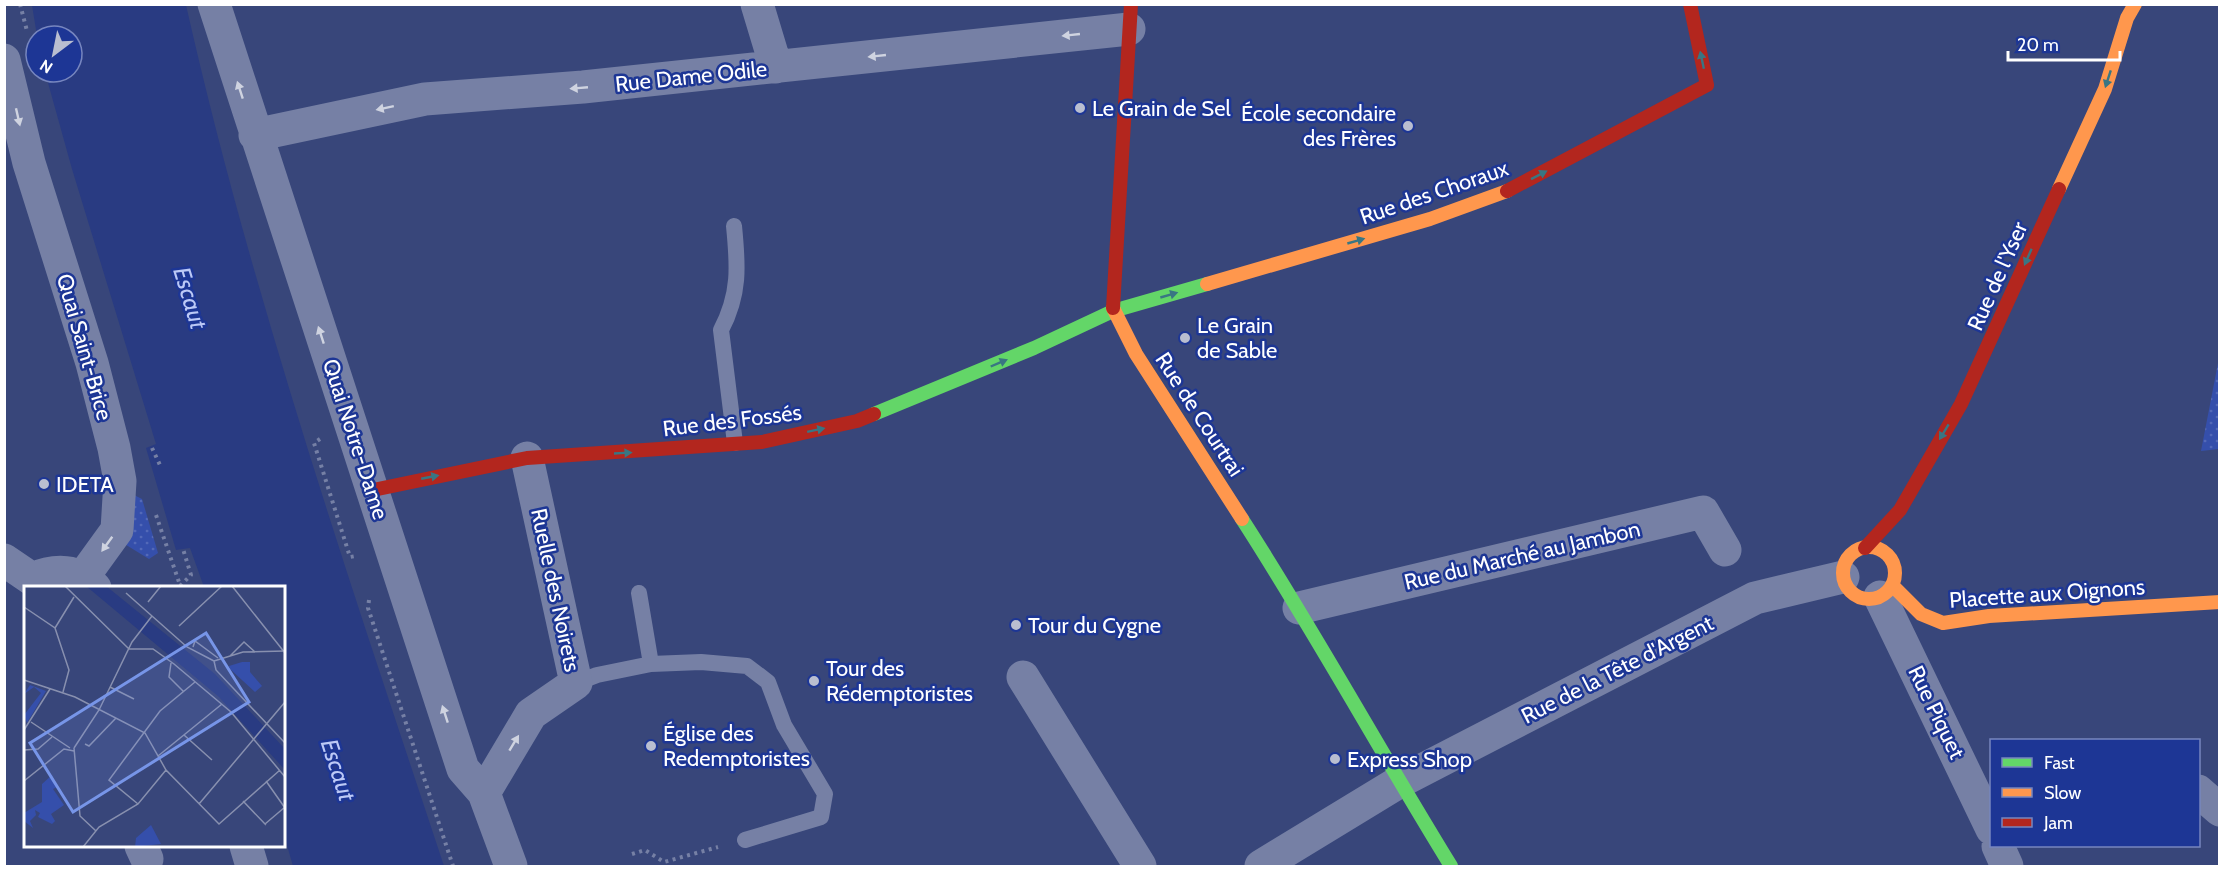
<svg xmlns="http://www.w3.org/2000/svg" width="2224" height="871" font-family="Cabin,sans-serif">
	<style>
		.green { fill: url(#green-dots) }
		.water { fill: #293b82 }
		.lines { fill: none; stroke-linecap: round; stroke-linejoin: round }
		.path { stroke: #7680a5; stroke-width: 4; stroke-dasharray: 3 4.5; stroke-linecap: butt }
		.lane { stroke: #7680a5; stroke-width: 16 }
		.street { stroke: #7680a5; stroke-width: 33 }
		.fast { stroke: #63d668; stroke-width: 14 }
		.slow { stroke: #ff974d; stroke-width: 14 }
		.jam { stroke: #b3261e; stroke-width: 14 }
		.oneway { fill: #cfd3e0 }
		.oneway2 { fill: #397683 }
		.poi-dot { fill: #b9bed0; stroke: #1d3695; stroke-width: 2 }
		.labels { text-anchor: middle; stroke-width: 5; stroke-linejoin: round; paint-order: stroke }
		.street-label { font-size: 22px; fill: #fff; stroke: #1d3695 }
		.poi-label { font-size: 22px; fill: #fff; stroke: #1d3695; text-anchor: start }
		.water-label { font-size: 24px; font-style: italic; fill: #bcc9f6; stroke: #1d3695 }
		.inset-road { fill: none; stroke: #8890af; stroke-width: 1.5 }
		.view { fill: #7795e8; fill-opacity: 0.15; stroke: #7795e8; stroke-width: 3 }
		.inset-edge { fill: none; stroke: #fff; stroke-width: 3 }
	</style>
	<defs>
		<pattern id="green-dots" width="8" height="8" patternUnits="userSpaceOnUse" patternTransform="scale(1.5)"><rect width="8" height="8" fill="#354fab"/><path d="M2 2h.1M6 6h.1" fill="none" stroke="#5369b8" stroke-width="1.8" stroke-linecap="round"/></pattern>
	</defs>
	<rect width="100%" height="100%" fill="#38467a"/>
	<!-- green -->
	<path class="green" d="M2219 358V449L2201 451Z
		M130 493 142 499 158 553 149 559 123 543Z"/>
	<!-- water -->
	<path class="water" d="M32 5H186C252 297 350 582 444 866H293L284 835V588L204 587 190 548 176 550 146 448 156 444 72 169 45 72H72V36H37Z"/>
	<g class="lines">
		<!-- path -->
		<path class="path" d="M20 4 27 31
			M320 439 314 443 350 557 356 556
			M152 448 160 465
			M156 515 181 588
			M180 586 191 575 183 549
			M369 600 368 608 453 866
			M632 854 645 850 664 862 718 847"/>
		<!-- lane -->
		<path class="lane" d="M734 226C738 266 740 294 721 330L735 443
			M639 593 651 664
			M576 683 597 675 651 664 701 662 747 666 768 682 784 725 825 794 821 817 745 840"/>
		<!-- street -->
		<path class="street" d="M214 4 463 769 484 793 511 866
			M757 4 776 67
			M4 60 29 163 92 363 114 448 120 481 117 530 83 577
			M255 135 425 99 583 87 1129 29
			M4 560 32 579
			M32 579C55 569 78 569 95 588
			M1880 597 1992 829
			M1299 608 1703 512 1725 550
			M1023 677 1140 866
			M2198 791 2220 810
			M484 793 531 714 576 683 527 458
			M141 846 147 859
			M246 846 252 866
			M1998 846 2007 866
			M1261 866 1399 782 1755 598 1843 577"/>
		<!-- fast -->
		<path class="fast" d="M874 414 1034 348 1113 311 1207 284
			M1242 519C1315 632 1380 751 1451 866"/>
		<!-- slow -->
		<path class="slow" d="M2059 189 2105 89 2127 18 2135 4
			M1207 284 1430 219 1507 191
			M1113 308 1136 354 1242 519
			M1843 573a26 26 0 1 1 52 0a26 26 0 1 1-52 0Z
			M1892 585 1921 614 1943 623 1989 616 2220 602"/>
		<!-- jam -->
		<path class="jam" d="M1507 191 1707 85 1690 4
			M1113 308 1131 4
			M373 490 527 458 762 442 857 421 874 414
			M1865 548 1900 510 1961 404 2059 189"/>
	</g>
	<!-- one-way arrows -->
	<defs><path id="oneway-solid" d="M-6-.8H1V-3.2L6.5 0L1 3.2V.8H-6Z" transform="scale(1.5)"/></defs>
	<g class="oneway">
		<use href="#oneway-solid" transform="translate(1071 35) rotate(174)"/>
		<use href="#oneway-solid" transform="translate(877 56) rotate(174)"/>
		<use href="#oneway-solid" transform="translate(579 88) rotate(175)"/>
		<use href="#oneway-solid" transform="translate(240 90) rotate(-108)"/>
		<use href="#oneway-solid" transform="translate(385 108) rotate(168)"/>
		<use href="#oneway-solid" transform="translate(18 117) rotate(77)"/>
		<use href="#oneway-solid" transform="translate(321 335) rotate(-108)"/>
		<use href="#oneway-solid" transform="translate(107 544) rotate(126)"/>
		<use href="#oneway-solid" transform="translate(445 714) rotate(-108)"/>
		<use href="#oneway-solid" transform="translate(514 743) rotate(-59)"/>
	</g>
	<g class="oneway2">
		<use href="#oneway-solid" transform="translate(1702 60) rotate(-102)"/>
		<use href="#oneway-solid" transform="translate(2108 79) rotate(108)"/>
		<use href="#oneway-solid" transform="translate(1539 175) rotate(-27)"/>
		<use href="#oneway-solid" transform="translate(1356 241) rotate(-16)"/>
		<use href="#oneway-solid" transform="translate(2028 257) rotate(114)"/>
		<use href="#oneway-solid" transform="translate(1169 295) rotate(-16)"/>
		<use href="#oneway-solid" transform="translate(999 363) rotate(-23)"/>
		<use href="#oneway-solid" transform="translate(816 430) rotate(-12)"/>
		<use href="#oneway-solid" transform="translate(1944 432) rotate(121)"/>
		<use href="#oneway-solid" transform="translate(623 453) rotate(-3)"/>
		<use href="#oneway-solid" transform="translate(430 477) rotate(-11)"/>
	</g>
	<!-- markers -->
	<g class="poi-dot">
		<circle cx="1080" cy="108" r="6"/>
		<circle cx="1408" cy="126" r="6"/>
		<circle cx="1185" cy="338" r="6"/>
		<circle cx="44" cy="484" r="6"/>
		<circle cx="1016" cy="625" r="6"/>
		<circle cx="814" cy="681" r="6"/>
		<circle cx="651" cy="746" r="6"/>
		<circle cx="1335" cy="759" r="6"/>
	</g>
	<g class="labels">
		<!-- street labels -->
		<g class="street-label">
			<text transform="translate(691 76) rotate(-6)" y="8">Rue Dame Odile</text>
			<text transform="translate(1434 192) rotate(-19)" y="8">Rue des Choraux</text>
			<text transform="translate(1997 276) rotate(-66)" y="8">Rue de l'Yser</text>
			<text transform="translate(85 347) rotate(74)" y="8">Quai Saint-Brice</text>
			<text transform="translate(1200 414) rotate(57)" y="8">Rue de Courtrai</text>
			<text transform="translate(732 420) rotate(-7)" y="8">Rue des Fossés</text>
			<text transform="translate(356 439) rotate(72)" y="8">Quai Notre-Dame</text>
			<text transform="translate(1522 555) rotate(-13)" y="8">Rue du Marché au Jambon</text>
			<text transform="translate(556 590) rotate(78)" y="8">Ruelle des Noirets</text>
			<text transform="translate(2047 593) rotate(-4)" y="8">Placette aux Oignons</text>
			<text transform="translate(1617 669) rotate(-27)" y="8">Rue de la Tête d'Argent</text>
			<text transform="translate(1937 712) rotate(64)" y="8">Rue Piquet</text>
		</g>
		<!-- poi labels -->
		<g class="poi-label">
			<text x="1092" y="116">Le Grain de Sel</text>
			<text x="1396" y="121" text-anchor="end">École secondaire<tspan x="1396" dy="25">des Frères</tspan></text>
			<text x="1197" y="333">Le Grain<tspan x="1197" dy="25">de Sable</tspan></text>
			<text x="56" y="492">IDETA</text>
			<text x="1028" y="633">Tour du Cygne</text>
			<text x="826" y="676">Tour des<tspan x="826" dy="25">Rédemptoristes</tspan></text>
			<text x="663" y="741">Église des<tspan x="663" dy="25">Redemptoristes</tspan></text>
			<text x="1347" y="767">Express Shop</text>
		</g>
		<!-- water labels -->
		<g class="water-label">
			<text transform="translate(190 298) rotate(73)" y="8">Escaut</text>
			<text transform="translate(338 770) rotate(72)" y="8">Escaut</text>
		</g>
	</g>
	<!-- overview -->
	<g transform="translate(24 586)">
		<rect width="261" height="261" fill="#38467a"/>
		<path d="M218 76H226V86L238 100 231 106 206 83 205 80ZM6 99 22 105 3 137 0 129 17 107 10 101 0 108ZM28 189 33 201 29 203 40 219 27 228 31 235 28 238 14 231 16 227 11 224 12 229 6 235 9 242 0 235V227L18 216V198ZM127 239 137 258 111 261 112 252Z" fill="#354fab"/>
		<path d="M62 0H82L191 88 261 163V184L195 111Z" fill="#293b82"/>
		<path class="inset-road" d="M41 0 105 63M208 0 261 67M102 7 163 61 190 75M124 16 137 0M0 21 31 42 45 84 39 106M155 40 198 0M31 42 50 11M169 61 171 55 194 72M105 63H129L150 78 207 126 261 191M206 70 220 56 231 66M190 75 192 84 261 157M190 75 219 66 261 65M147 77 145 91 160 106M0 94 51 111 121 147 142 184 195 238 256 184M86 101 110 113M7 136 46 162M0 144 26 103M160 149 188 174M61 158 65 160 92 132M50 162 75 124 108 56 128 30M50 162 56 230 72 245M0 164 14 163 28 151M134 170 198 118M0 195 40 163 50 165M242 195 261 222M219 215 242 239M114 218 85 194 136 125 171 96M175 218 261 116M241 238 261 221M59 261 75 241 114 218 142 184"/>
		<path class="view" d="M182 47 225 116 49 226 6 157Z"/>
		<rect width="261" height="261" class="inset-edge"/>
	</g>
	<!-- border -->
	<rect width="2224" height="871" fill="none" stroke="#ffffff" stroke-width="12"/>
	<!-- legend -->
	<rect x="1990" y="739" width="210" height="108" fill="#1d3695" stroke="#7786bf" stroke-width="1.5"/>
	<rect x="2002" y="758" width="30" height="9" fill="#63d668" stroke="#7786bf" stroke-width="1.5"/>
	<text x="2044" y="769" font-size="18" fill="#ffffff">Fast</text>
	<rect x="2002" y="788" width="30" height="9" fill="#ff974d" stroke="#7786bf" stroke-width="1.5"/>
	<text x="2044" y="799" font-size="18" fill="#ffffff">Slow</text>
	<rect x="2002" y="818" width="30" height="9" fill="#b3261e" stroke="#7786bf" stroke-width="1.5"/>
	<text x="2044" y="829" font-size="18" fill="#ffffff">Jam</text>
	<!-- north arrow -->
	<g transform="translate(54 54) rotate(212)"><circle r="28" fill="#1d3695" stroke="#7786bf" stroke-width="1.5"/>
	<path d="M0-4.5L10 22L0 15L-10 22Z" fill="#b9bed0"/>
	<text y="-9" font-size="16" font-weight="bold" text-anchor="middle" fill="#ffffff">N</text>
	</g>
	<!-- scale -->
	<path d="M2008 51v9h112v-9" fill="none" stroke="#ffffff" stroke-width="3"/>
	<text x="2017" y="51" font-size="18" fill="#ffffff" stroke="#1d3695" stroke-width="4.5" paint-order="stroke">20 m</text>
</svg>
